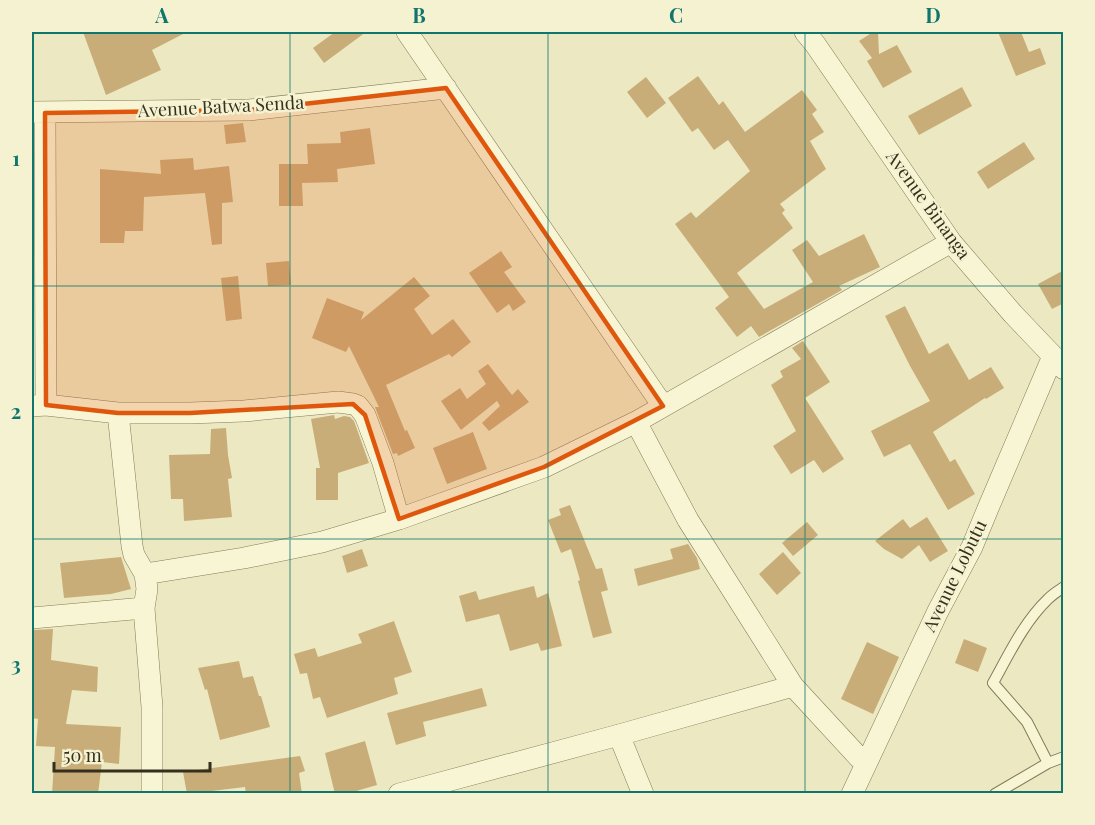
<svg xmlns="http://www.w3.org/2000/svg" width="1095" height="825" font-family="'Playfair Display',serif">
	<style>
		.building { fill: #c9ad79 }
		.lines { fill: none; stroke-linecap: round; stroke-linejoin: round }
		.service-casing { stroke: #857b5a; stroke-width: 12 }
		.minor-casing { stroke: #857b5a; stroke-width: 22 }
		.service { stroke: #f7f5d4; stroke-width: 10 }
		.minor { stroke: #f7f5d4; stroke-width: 21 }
		.marked { fill: #df570d; fill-opacity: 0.2; stroke: #df570d; stroke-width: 4.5; stroke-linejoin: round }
		.grid { fill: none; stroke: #0f766e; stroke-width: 1.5; stroke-opacity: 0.55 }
		.labels { text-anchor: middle; stroke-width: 5; stroke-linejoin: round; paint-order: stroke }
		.street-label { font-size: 18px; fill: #352f1d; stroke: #f4f2d1 }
		.neatline { fill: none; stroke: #0f766e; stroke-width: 2 }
		.grid-label { font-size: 20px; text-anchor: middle; font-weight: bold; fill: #0f766e }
	</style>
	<rect width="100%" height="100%" fill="#ece9c2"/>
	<!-- building -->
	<path class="building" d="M83 32H187L152 50 161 70 106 95Z
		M335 32H366L324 63 313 48Z
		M873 32H878L879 54 897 45 912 72 883 88 867 61 872 58 859 41Z
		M998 32H1021L1029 52 1040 48 1046 64 1016 76Z
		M698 76 719 105 723 101 745 132 802 90 817 110 812 114 824 132 810 141 826 169 780 204 785 210 782 213 793 228 737 273 764 309 813 282 792 250 807 240 819 256 864 234 880 267 839 286 842 290 759 337 751 326 737 337 715 308 729 297 675 224 691 212 696 218 750 171 728 140 714 150 698 128 692 132 668 98Z
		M646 77 666 103 647 118 627 92Z
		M962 87 972 106 919 135 908 116Z
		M243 123 246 142 226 144 224 125Z
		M370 128 375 164 337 169 338 182 302 183 303 206H279V164H308L307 144 341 143 340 132Z
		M1024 142 1035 159 988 189 977 172Z
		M193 158 194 170 229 166 233 202 222 203V244L212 245 205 193 144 197 143 231H125L124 243H100V169L161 174 160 160Z
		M501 251 512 267 504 272 526 302 513 311 509 304 497 313 469 273Z
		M289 261 291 285 268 286 266 263Z
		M1064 270V303L1052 309 1038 284Z
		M238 276 242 319 226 321 221 278Z
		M414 277 430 296 414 309 432 335 453 319 471 342 452 357 449 354 386 385 405 431 407 430 415 448 398 456 397 453 393 454 375 407H379L349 346 346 352 312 338 327 298 364 312 361 320Z
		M905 306 929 354 948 343 969 380 991 367 1004 388 986 399 985 398 933 432 950 462 955 459 975 494 948 510 910 444 884 457 871 431 930 401 910 366 885 316Z
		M803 341 830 382 805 398 844 459 823 473 814 460 791 474 773 446 796 431 771 385 783 377 780 371 801 359 792 348Z
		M488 364 512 395 518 389 529 402 489 431 482 423 500 406 497 401 461 430 441 401 460 388 467 399 486 384 478 371Z
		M334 415 335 419 344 416 350 417 354 421 369 463 338 473V500H316V468H320L311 419Z
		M226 428 228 455 232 478 228 479 232 517 184 521 183 499H171L169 455 210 454 211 429Z
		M473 432 487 469 447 484 433 448Z
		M570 505 596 569 602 568 608 590 601 592 612 633 593 638 578 581 580 580 571 549 561 553 548 520 561 515 559 509Z
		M927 517 948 551 930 562 919 545 902 559 884 549 875 541 903 519 910 528Z
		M807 522 818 535 793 556 782 543Z
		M688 544 697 558 700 569 638 586 634 569 673 559 670 549Z
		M362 549 368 566 347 573 342 556Z
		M783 552 801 573 777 595 759 574Z
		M121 557 131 589 111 594 64 598 60 563Z
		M534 586 537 598 548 593 562 646 541 651 538 643 510 651 499 614 466 622 459 596 476 591 479 600Z
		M394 621 412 672 394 678 398 694 327 718 320 697 313 699 307 673 300 674 294 654 315 648 318 657 362 643 358 634Z
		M53 629 51 660 98 667 97 692 72 690 66 724 121 727 119 764 102 762 98 794H52L55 747 36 746 38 719 32 718V630Z
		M964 639 987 648 978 672 955 663Z
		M867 642 899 657 873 714 841 699Z
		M239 661 243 678 253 676 259 696H261L270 727 220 740 207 689 205 690 198 668Z
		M482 688 487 706 423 722 426 736 396 745 387 713Z
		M365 741 377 785 346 794H335L325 753Z
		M300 756 305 771 299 773 302 794H246L245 787 187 794 183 772Z"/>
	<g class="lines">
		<defs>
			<path id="service" d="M1048 763 1027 722 993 683C1009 654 1024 622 1048 599 1053 594 1058 591 1064 587
				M995 794 1048 763 1064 757"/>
			<path id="minor" d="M407 32 663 406
				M805 32 815 44 951 242 1013 314 1053 356 1064 369
				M32 112 249 110 446 88
				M45 113 46 405
				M32 406 46 405 118 413H190L244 411 338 402 353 404 358 406 365 415 383 463 399 519
				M118 413 132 546 134 555 145 574 147 589 144 608 152 707V794
				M636 422 688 520 793 686 865 764
				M145 574 244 558 322 542 399 519 544 467 636 422 951 242
				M32 618 144 608
				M619 735 643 794
				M399 794 619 735 793 686
				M852 794 938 611 972 547 989 506 1053 356"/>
		</defs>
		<!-- service casing -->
		<use href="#service" class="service-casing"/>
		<!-- minor casing -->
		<use href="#minor" class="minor-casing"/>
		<!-- service -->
		<use href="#service" class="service"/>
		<!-- minor -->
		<use href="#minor" class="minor"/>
	</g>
	<!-- marked area -->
	<path class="marked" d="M446 88 663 406 544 467 399 519 365 415 353 404 190 413H118L46 405 45 113 249 110Z"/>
	<!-- grid -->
	<path class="grid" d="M290 32V794M548 32V794M805 32V794M32 286H1064M32 539H1064"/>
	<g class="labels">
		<!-- street labels -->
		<g class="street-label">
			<text transform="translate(221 107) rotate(-3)" y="6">Avenue Batwa Senda</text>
			<text transform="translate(928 205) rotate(54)" y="6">Avenue Binanga</text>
			<text transform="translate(955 576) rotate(-64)" y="6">Avenue Lobutu</text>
		</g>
	</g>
	<!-- border -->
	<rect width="1095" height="825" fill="none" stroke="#f4f2d1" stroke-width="66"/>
	<!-- scale -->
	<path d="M54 762v9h156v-9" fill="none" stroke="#352f1d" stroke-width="3"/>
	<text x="63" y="762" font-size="18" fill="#352f1d" stroke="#f4f2d1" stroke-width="4.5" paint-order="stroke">50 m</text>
	<rect x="33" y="33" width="1029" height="759" class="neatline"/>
	<g class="grid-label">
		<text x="162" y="23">A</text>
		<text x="419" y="23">B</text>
		<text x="676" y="23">C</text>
		<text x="933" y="23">D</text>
		<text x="16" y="166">1</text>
		<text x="16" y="419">2</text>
		<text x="16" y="672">3</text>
	</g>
</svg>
